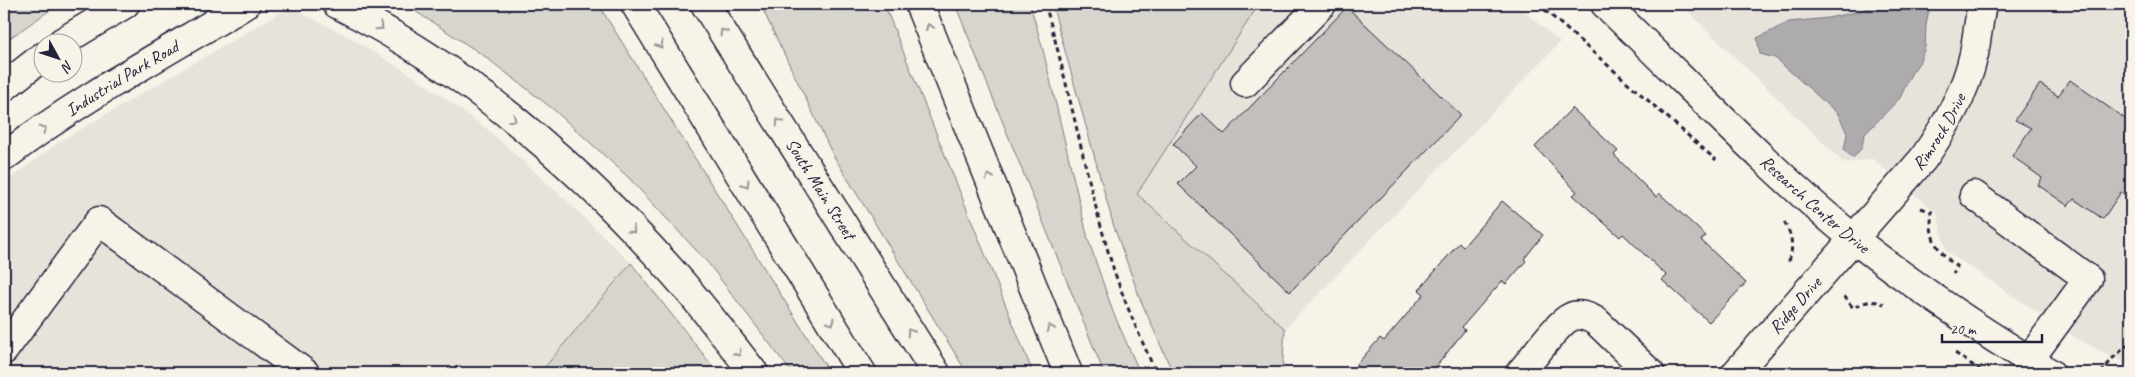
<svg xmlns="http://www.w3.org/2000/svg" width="2135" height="377" font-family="Caveat,sans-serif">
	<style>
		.built { fill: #e7e3db }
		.green { fill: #d8d5cf; stroke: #7d7c85 }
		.water { fill: #aeabad; stroke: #76747f }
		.building { fill: #c2bfbd; stroke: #22223b }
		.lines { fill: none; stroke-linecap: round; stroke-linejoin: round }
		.minor-casing { stroke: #22223b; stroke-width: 31 }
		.major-casing { stroke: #22223b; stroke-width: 31 }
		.highway-casing { stroke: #22223b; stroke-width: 31 }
		.path { stroke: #22223b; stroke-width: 3; stroke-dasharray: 5 4; stroke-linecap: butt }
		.minor { stroke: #f7f3e8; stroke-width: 28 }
		.major { stroke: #f7f3e8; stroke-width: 28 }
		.highway { stroke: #f7f3e8; stroke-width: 28 }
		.oneway { stroke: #97959a }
		.labels { text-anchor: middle; stroke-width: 5; stroke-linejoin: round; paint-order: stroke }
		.street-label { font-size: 18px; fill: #22223b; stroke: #f7f3e8 }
	</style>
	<rect width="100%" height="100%" fill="#f7f3e8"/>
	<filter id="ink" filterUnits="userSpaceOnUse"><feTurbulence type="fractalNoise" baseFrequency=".02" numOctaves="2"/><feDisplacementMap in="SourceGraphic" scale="10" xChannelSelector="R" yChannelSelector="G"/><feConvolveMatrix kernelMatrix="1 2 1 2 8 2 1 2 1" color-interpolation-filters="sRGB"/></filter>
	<g filter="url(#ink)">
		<!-- built -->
		<path class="built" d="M1259 4H1516L1560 42 1285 329 1136 194Z
			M1680 4H2131V367L2076 338 1946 251 1937 213 1873 159 1844 163Z
			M290 7 347 36 415 77 486 128 566 200 631 263 540 373H4V183L59 142Z"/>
		<!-- green -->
		<path class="green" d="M4 4H59L4 42Z
			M404 4H598L830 373H792L708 263 628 177 553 109 483 55Z
			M760 4H884L1033 373H967L833 155Z
			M955 4H1030L1043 50 1088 239 1113 312 1140 373H1104Z
			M1052 4H1259L1137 194 1285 329 1282 373H1173L1141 301 1114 227Z
			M631 263 718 373H540Z"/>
		<!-- water -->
		<path class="water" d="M1879 4H1930L1926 25 1925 47 1919 63 1911 74 1900 98 1865 134 1861 149 1853 158 1844 150 1847 133 1838 114 1775 58 1760 54 1757 38 1789 22 1828 18 1860 11Z"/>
		<!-- building -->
		<path class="building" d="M1347 7 1461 115 1290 292 1178 184 1196 166 1173 144 1202 113 1224 134Z
			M2070 80 2131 123V199L2121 192 2103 219 2074 199 2068 206 2038 185 2042 178 2012 156 2031 128 2015 120 2040 84 2058 96Z
			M1572 108 1618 151 1614 155 1656 197 1659 193 1706 236 1701 240 1746 283 1709 322 1662 280 1667 276 1623 234 1620 237 1573 195 1577 192 1535 147Z
			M1502 201 1543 235 1524 259 1526 261 1506 284 1502 281 1462 327 1465 330 1431 373H1349L1380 338 1384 341 1424 294 1419 290 1459 243 1463 247Z"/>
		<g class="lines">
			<defs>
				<g id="minor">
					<path d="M1245 83 1322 4"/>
					<path d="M1974 195 2088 279 2029 360"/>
					<path d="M4 350 99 221 305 373"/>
					<path d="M1520 373C1531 361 1558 322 1571 317 1579 313 1590 317 1597 322L1650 373"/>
					<path id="s1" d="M1736 373 1923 159C1945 127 1966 92 1974 54 1977 37 1979 20 1982 4"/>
				</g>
				<g id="major">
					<path d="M635 4 862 373"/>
					<path id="s2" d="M705 4 936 373"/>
					<path id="s3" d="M1605 4C1687 82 1765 166 1853 238 1915 288 1983 332 2050 373"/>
					<path d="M62 42 125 4"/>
					<path d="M4 87 42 57"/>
					<path id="s4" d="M4 157C79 99 165 53 246 4"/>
				</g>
				<path id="highway" d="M337 4C470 71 586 172 683 284 708 313 731 344 754 373
					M919 4 1068 373"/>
			</defs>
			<!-- minor casing -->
			<use href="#minor" class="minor-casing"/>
			<!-- major casing -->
			<use href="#major" class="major-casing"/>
			<!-- highway casing -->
			<use href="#highway" class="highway-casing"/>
			<!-- path -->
			<path class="path" d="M1045 4C1070 89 1085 176 1111 261 1123 300 1140 336 1156 373
				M1538 4 1716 160
				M1921 208 1932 212C1928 239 1937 250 1957 267L1953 274
				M1784 222C1792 235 1794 246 1789 261L1790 262
				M1844 296 1853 308C1864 302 1872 299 1884 304
				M1955 353 1984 373
				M2101 373 2113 358 2131 342"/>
			<!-- minor -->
			<use href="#minor" class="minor"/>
			<!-- major -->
			<use href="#major" class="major"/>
			<!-- highway -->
			<use href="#highway" class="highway"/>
		</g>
		<!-- one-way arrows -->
		<defs><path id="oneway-chevron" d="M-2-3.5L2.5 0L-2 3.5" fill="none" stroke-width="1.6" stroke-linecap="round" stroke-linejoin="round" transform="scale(1.25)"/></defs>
		<g class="oneway">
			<use href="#oneway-chevron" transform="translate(380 27) rotate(33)"/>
			<use href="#oneway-chevron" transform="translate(929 27) rotate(-112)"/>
			<use href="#oneway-chevron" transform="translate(723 32) rotate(-122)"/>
			<use href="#oneway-chevron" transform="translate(660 45) rotate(58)"/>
			<use href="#oneway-chevron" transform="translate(513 119) rotate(38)"/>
			<use href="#oneway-chevron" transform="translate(779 122) rotate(-122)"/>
			<use href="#oneway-chevron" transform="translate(43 129) rotate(-33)"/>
			<use href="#oneway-chevron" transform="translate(989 177) rotate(-112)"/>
			<use href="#oneway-chevron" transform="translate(746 184) rotate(58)"/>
			<use href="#oneway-chevron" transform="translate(632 230) rotate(47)"/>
			<use href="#oneway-chevron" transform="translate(831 322) rotate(58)"/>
			<use href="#oneway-chevron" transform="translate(1050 328) rotate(-112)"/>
			<use href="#oneway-chevron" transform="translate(910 332) rotate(-122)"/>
			<use href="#oneway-chevron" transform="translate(738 353) rotate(52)"/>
		</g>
	</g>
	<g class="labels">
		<!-- street labels -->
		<g class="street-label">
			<text dy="6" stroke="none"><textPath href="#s4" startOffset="142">Industrial Park Road</textPath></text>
			<text dy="6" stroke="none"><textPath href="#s1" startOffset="316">Rimrock Drive</textPath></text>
			<text dy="6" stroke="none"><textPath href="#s2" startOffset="218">South Main Street</textPath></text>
			<text dy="6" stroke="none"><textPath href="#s3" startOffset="290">Research Center Drive</textPath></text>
			<text dy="6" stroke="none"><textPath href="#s1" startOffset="90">Ridge Drive</textPath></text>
		</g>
	</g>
	<!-- margin -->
	<rect width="2135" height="377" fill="none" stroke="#f7f3e8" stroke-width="20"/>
	<rect x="10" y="10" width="2115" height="357" fill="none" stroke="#22223b" stroke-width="2" filter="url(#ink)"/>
	<!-- north arrow -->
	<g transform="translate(58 58) rotate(130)"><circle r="24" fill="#f7f3e8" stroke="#a29fa3"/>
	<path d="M0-4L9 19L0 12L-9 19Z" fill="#22223b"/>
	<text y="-8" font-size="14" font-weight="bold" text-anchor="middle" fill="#22223b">N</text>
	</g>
	<!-- scale -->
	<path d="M1942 334v8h100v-8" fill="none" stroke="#22223b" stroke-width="2.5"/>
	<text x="1950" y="334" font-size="15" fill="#22223b" stroke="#f7f3e8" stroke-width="4" paint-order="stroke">20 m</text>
</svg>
